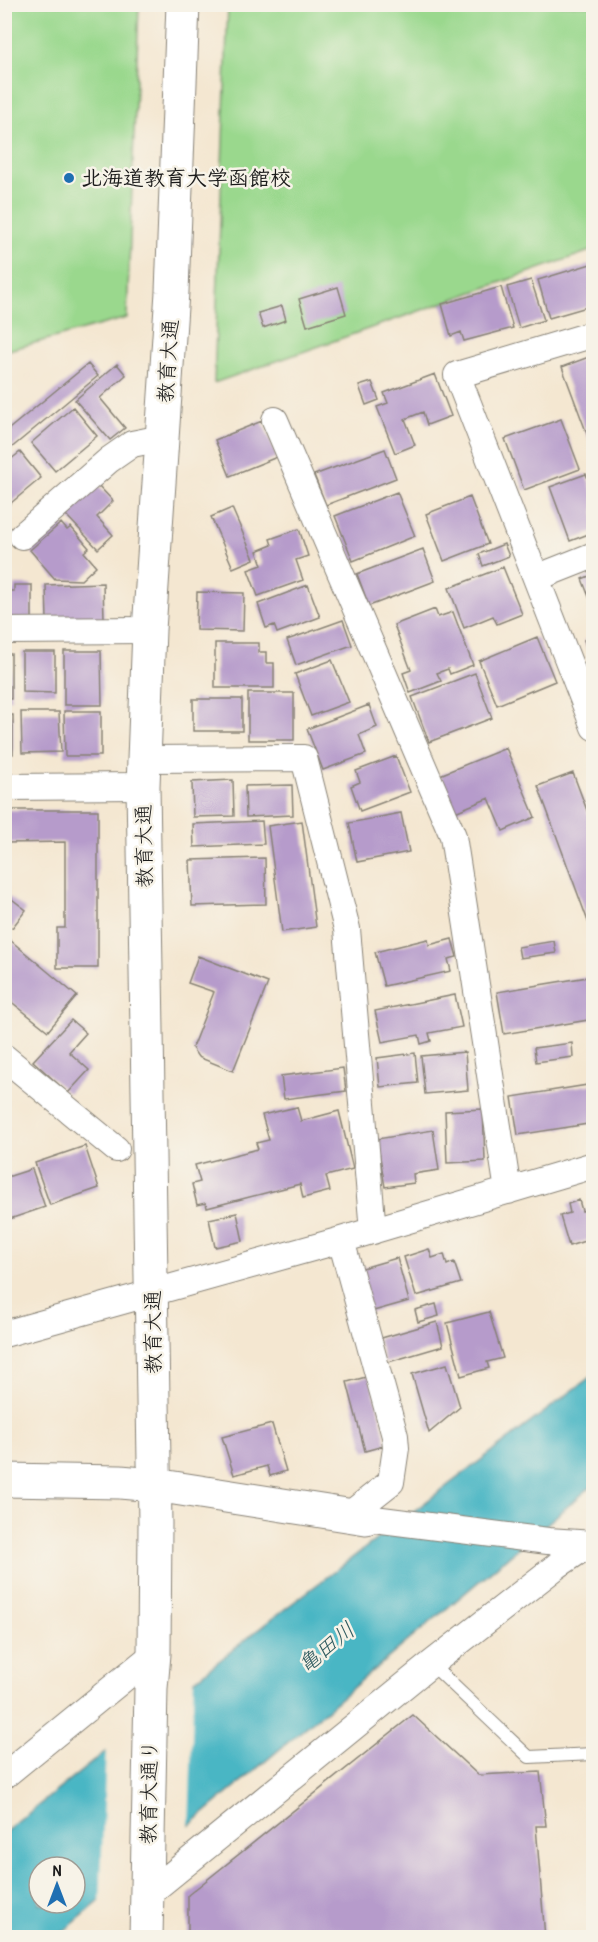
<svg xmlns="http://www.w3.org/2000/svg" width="598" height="1942" font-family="'Patrick Hand','Klee One',sans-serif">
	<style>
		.green { fill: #9ad88d; stroke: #5b7a54; stroke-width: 1.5 }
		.water { fill: #49b6c4; stroke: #326970; stroke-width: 1.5; fill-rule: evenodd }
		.pier { fill: #f4e7d1 }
		.building { fill: #b69bcb }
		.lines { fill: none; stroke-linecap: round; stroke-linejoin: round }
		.lane-casing { stroke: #888276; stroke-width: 14 }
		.street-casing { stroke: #888276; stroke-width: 28 }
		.secondary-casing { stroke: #888276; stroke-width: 35 }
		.lane { stroke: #fff; stroke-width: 12 }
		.street { stroke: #fff; stroke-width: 26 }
		.secondary { stroke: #fff; stroke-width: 33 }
		.poi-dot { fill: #1f6fb2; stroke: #f7f3e8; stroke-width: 2 }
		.labels { text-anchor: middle; stroke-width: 5; stroke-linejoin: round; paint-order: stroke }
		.poi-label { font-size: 21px; font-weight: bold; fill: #1c1c1c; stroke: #f7f3e8; text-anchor: start }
		.street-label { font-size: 21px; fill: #1c1c1c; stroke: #f7f3e8 }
		.water-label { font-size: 22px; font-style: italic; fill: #2e5a5f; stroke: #f7f3e8 }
	</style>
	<rect width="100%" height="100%" fill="#f7f3e8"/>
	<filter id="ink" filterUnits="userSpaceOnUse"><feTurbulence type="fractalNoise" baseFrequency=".0167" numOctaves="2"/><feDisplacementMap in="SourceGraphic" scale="12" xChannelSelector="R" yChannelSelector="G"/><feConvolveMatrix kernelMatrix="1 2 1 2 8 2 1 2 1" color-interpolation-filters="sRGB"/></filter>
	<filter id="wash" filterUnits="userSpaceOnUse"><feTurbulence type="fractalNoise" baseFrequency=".008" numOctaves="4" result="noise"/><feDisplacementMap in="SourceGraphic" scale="24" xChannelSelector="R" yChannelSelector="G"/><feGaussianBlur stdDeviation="1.35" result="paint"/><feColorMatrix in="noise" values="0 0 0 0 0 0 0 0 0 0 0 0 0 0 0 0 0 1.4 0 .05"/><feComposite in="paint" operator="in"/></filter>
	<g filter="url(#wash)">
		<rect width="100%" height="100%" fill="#f4e7d1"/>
		<!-- green -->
		<path class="green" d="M5 4 139 5 127 318 5 351Z
			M228 5H593V250L214 383Z"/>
		<!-- water -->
		<path class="water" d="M593 1375V1485L57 1937 5 1938V1832L269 1621ZM39 1867H75V1903H39Z"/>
		<!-- pier -->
		<path class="pier" d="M194 1677 189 1829 100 1904 106 1747Z"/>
		<g id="blocks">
			<!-- building -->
			<path class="building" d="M594 263V305L549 318 538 280Z
				M531 280 544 320 519 328 507 287Z
				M338 287 346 314 307 326 299 299Z
				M501 287 513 328 464 341 461 332 451 336 442 304Z
				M282 306 286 320 263 328 258 313Z
				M594 355V450H593L562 367Z
				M88 364 98 376 4 454V433Z
				M117 364 126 375 100 398 125 428 110 440 75 400Z
				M435 374 451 416 427 425 423 412 405 419 415 445 395 453 377 407 388 403 384 393Z
				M372 382 379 400 366 405 359 386Z
				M73 407 97 436 55 471 31 443Z
				M561 419 580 469 524 490 505 439Z
				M262 421 277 457 230 476 215 440Z
				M385 449 396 478 326 505 314 475Z
				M20 452 41 478 5 508V464Z
				M586 474 594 495V532L570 541 550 487Z
				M98 485 113 501 97 517 113 535 98 549 66 515Z
				M397 492 415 536 353 561 335 516Z
				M470 497 488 544 444 561 426 514Z
				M232 508 254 559 233 568 211 517Z
				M61 523 67 530 71 527 89 548 84 552 96 566 81 580 55 579 30 550Z
				M299 529 308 556 296 560 303 580 258 596 248 570 262 565 257 551 272 545 270 539Z
				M504 544 509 556 483 566 479 554Z
				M423 549 435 581 369 606 357 574Z
				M503 567 522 614 497 624 493 616 464 628 449 588Z
				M594 574V607H593L582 579Z
				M103 583 104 619 47 620 46 585Z
				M14 585H32V620H4V591H14Z
				M308 585 320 617 277 633 274 625 266 628 258 604Z
				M197 592 244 593 243 631 196 630Z
				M435 609 438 617 453 612 473 665 450 674 448 669 437 673 441 681 410 693 403 673 411 670 394 625Z
				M343 620 352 645 296 665 287 640Z
				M594 636V660H591L584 640Z
				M537 637 555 681 497 705 479 661Z
				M215 643H259V652H266V663H274V688H215Z
				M64 651H101L102 705H64Z
				M22 652H55V693L22 692Z
				M4 654H11V699H4Z
				M332 660 349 702 311 716 295 674Z
				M475 673 492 718 429 742 412 697Z
				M248 693H294V740H248Z
				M193 699H242V731H193Z
				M369 705 377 727 359 735 366 754 323 770 307 729Z
				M64 711H101V756H65Z
				M21 712H59L61 752 22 753Z
				M5 715H13V754L5 753Z
				M506 748 535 817 503 831 489 798 455 812 440 775Z
				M396 756 410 792 360 811 351 786 360 782 356 771Z
				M573 773 594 829 593 935 538 786Z
				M233 780 234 816 193 817 192 782Z
				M292 785 293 815 246 817 245 786Z
				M4 810H98V968H57V928H65V842L4 843Z
				M401 813 409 852 357 862 349 823Z
				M262 821 264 844 194 847 193 824Z
				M302 821 316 927 282 932 268 826Z
				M265 858 266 904 192 906 190 860Z
				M4 893 26 910 12 928 4 922Z
				M4 935 77 996 48 1031 4 996Z
				M428 939 429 945 452 939 457 957 448 959 451 971 384 986 375 952Z
				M554 941 556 953 520 958 518 947Z
				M198 956 268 983 233 1071 198 1057 192 1048 214 992 188 983Z
				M594 976V1019L504 1034 497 992Z
				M455 995 462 1027 429 1033 431 1041 421 1044 419 1035 382 1042 375 1011Z
				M71 1020 86 1033 69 1052 89 1070 68 1093 33 1061Z
				M572 1043 573 1057 536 1062 534 1048Z
				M465 1052 468 1090 425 1094 421 1056Z
				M415 1053 418 1083 380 1087 377 1058Z
				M343 1068 346 1091 284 1099 281 1076Z
				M594 1084V1123L518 1135 512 1097Z
				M297 1107 301 1121 339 1111 353 1169 326 1176 330 1191 303 1198 300 1184 207 1208 206 1203 197 1205 192 1184 200 1182 195 1165 258 1149 256 1143 269 1140 262 1115Z
				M483 1109 485 1161 447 1163 445 1111Z
				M433 1130 439 1170 413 1174 414 1183 385 1187 377 1139Z
				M85 1146 99 1188 50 1205 35 1163Z
				M32 1169 45 1207 4 1221V1178Z
				M579 1200 582 1211 594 1208V1247L590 1248 588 1240 569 1246 560 1216 570 1213 568 1204Z
				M237 1213 243 1241 215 1247 209 1219Z
				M429 1249 432 1258 444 1254 447 1265 454 1262 461 1283 416 1296 404 1257Z
				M397 1258 409 1301 370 1312 359 1269Z
				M436 1304 439 1316 418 1322 415 1310Z
				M489 1312 503 1358 487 1362 489 1368 461 1376 447 1323Z
				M437 1322 443 1346 385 1363 378 1339Z
				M447 1364 460 1407 429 1433 412 1374Z
				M370 1376 387 1445 365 1451 347 1382Z
				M272 1424 286 1471 270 1476 267 1466 234 1475 222 1437Z
				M413 1715 478 1775 540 1772 546 1826H536L545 1938H188V1895Z"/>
		</g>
	</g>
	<g filter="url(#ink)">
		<use href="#blocks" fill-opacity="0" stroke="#888276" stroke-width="1.5"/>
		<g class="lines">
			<defs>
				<path id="lane" d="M431 1664 529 1757 594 1754"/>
				<path id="street" d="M594 334 457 375 594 727
					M275 420 453 836 508 1191
					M22 536 109 460 132 444 162 438
					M536 578 594 555
					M4 631 149 630
					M144 759 304 758 347 929 373 1231
					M4 787 143 786
					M4 1057 116 1149
					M341 1240 395 1436 396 1448 391 1482 349 1515
					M4 1334 341 1240 594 1165
					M366 1518 548 1541 594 1544
					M4 1776 154 1654
					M147 1895 431 1664 558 1565 594 1541"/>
				<path id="secondary" d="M4 1480 120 1482 155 1485 366 1518
					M146 1938 151 1688 154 1654 155 1523 143 786 149 630 172 292 183 4"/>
			</defs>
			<!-- lane casing -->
			<use href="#lane" class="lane-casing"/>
			<!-- street casing -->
			<use href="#street" class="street-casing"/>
			<!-- secondary casing -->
			<use href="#secondary" class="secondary-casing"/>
			<!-- lane -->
			<use href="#lane" class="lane"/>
			<!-- street -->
			<use href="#street" class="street"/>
			<!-- secondary -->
			<use href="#secondary" class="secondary"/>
		</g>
	</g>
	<!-- markers -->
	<circle class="poi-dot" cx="69" cy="178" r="6"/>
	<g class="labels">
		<!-- poi labels -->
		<g class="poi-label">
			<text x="81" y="185">北海道教育大学函館校</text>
		</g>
		<!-- street labels -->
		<g class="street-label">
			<text transform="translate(168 361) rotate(-86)" y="7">教育大通</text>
			<text transform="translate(144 846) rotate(-91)" y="7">教育大通</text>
			<text transform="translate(153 1332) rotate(-90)" y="7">教育大通</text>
			<text transform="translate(149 1792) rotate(-89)" y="7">教育大通り</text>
		</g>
		<!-- water labels -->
		<g class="water-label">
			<text transform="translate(326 1647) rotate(-39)" y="8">亀田川</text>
		</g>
	</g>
	<!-- margin -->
	<rect width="598" height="1942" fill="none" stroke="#f7f3e8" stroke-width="24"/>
	<!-- north arrow -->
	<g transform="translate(57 1885)"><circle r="28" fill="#f7f3e8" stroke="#9f9d96" stroke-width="1.5"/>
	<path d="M0-4.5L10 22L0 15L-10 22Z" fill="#1f6fb2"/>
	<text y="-9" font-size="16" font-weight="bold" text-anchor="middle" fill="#1c1c1c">N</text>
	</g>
</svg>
